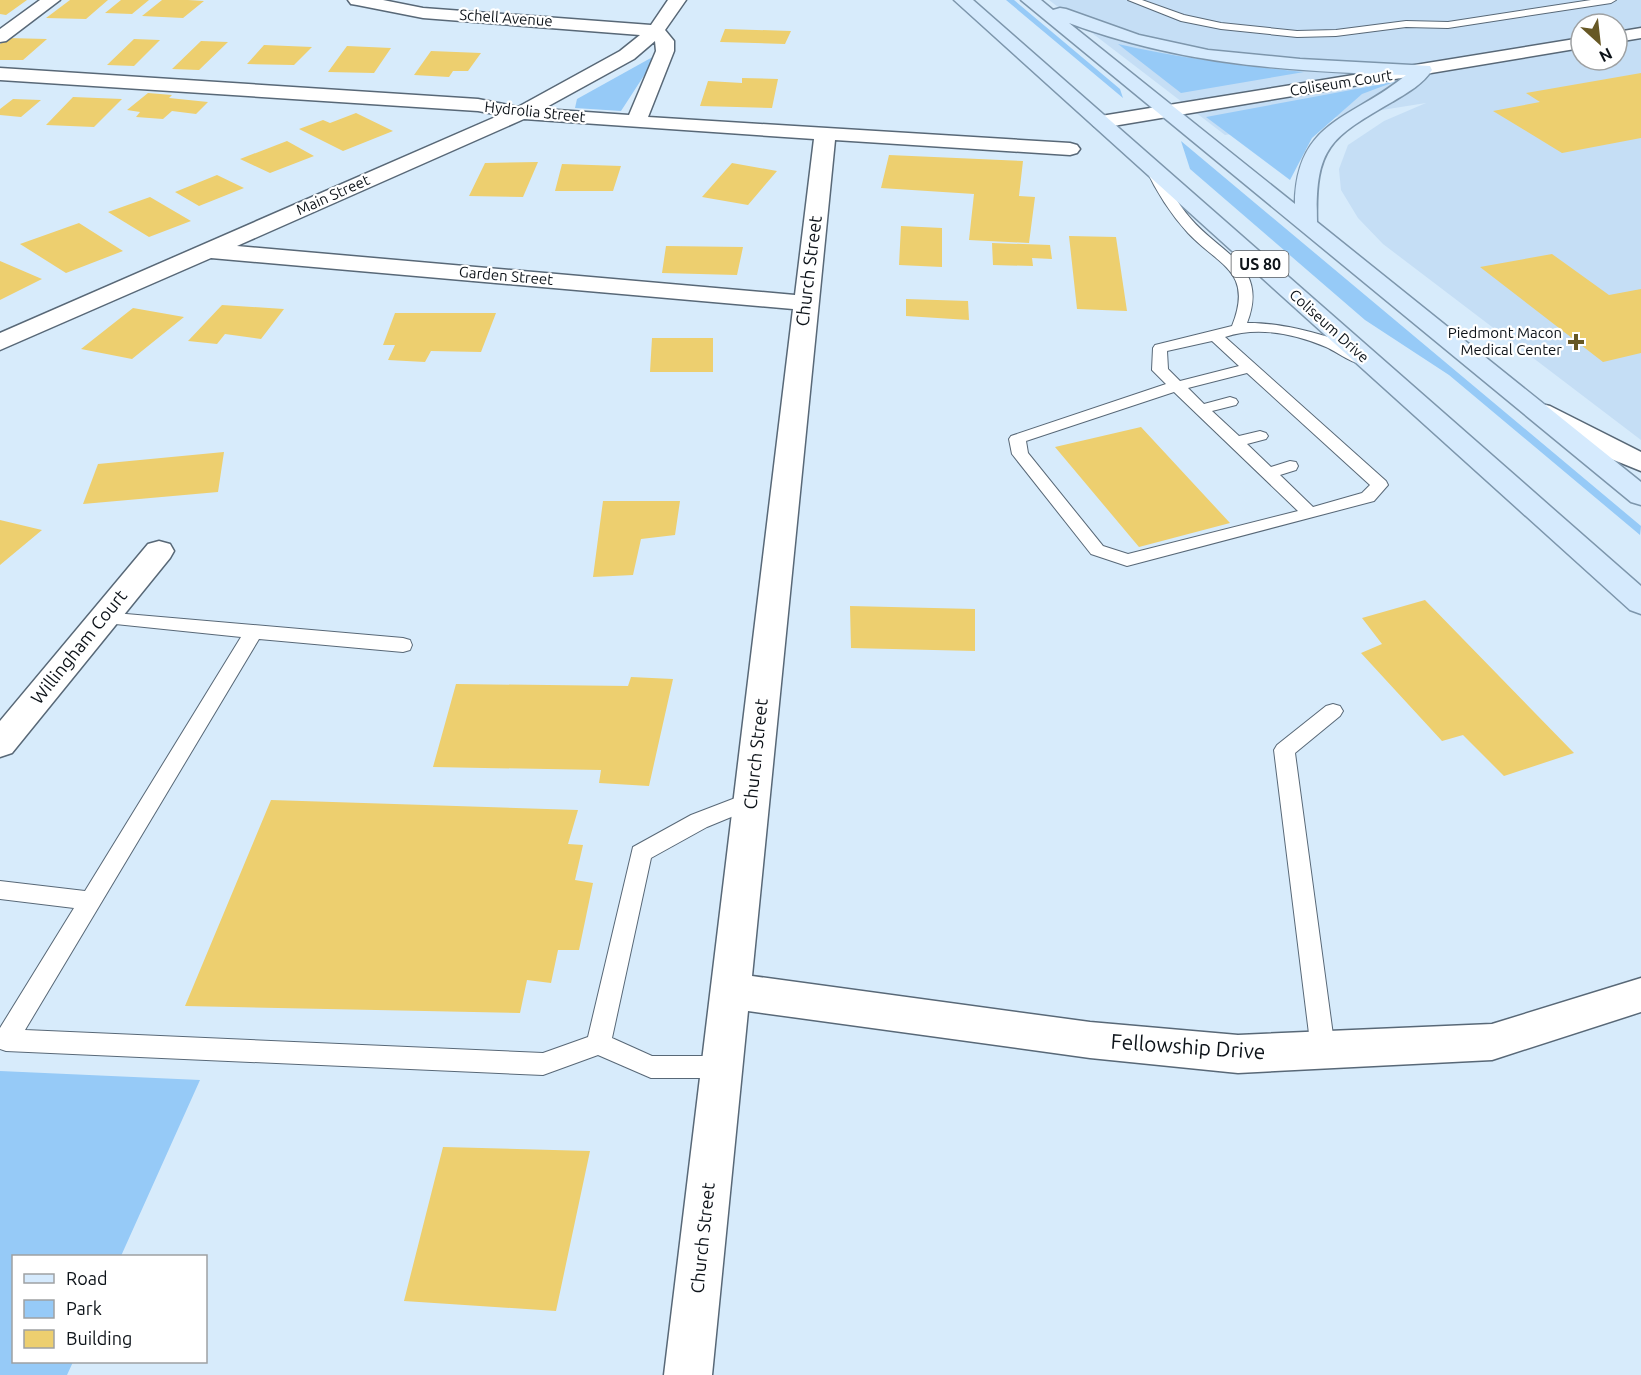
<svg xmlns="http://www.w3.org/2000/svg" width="1641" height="1375" font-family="Ubuntu,sans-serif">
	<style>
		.built { fill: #c5def5; fill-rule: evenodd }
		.green { fill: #96caf7 }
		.building { fill: #edcf6f }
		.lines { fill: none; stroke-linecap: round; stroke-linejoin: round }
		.lane-casing { stroke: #586877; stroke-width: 2 }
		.street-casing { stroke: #586877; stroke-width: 3 }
		.primary-casing { stroke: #7d96ac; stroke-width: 3 }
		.lane { fill: #fff; fill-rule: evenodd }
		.street { fill: #fff; fill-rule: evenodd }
		.primary { fill: #d5eafd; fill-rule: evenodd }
		.poi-dot { fill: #675825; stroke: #fff; stroke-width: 2 }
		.labels { text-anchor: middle; stroke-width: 4.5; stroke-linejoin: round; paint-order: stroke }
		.far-street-label { font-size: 15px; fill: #0d1319; stroke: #fff }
		.far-poi-label { font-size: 15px; fill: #0d1319; stroke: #fff; text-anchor: end }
		.shield { fill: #fff; stroke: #565a5e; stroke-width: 1.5 }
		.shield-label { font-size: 16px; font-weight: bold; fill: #0d1319 }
		.street-label { font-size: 18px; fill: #0d1319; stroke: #fff }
		.near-street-label { font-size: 21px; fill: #0d1319; stroke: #fff }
	</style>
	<rect width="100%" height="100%" fill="#d7ebfb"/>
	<!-- built -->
	<path class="built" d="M1049 0H1641V440L1383 244 1358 218 1341 190 1339 169 1348 145 1384 121 1426 103 1225 135ZM1581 24H1617V60H1581Z"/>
	<!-- green -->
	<path class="green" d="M1006 0H1014L1120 89 1123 98Z
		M1118 44C1180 58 1241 66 1304 72L1181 93Z
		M658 54 621 111 575 108 577 99Z
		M1394 82 1362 94 1312 138 1290 180 1206 117Z
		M1181 141 1641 526 1640 535 1449 375 1365 320 1190 169Z
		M0 1071 200 1080 121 1256H14V1362H73L67 1375H0Z"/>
	<!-- building -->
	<path class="building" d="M0 0H27L6 15 0 14Z
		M70 0H108L86 19 46 18Z
		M121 0H149L132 14 105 13Z
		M162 0H188L204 1 183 18 142 16Z
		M725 29 791 31 785 44 720 42Z
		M7 38 47 39 23 60H0V44Z
		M134 39 160 40 134 66 107 65Z
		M201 41 228 42 199 70 172 69Z
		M264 45 312 47 294 65 247 64Z
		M347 46 391 48 374 73 328 72Z
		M431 51 481 53 468 71H453L449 77 414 75Z
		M1641 73V138L1562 153 1493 111 1540 102 1526 93Z
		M742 78 778 79 772 108 700 106 708 81 742 83Z
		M148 93 172 95 169 98 208 102 196 114 172 111 163 119 136 117 140 112 127 110Z
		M73 97 122 99 94 127 46 125Z
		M13 99 41 100 21 117 0 115V109Z
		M356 113 393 131 343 151 299 129 323 120 330 123Z
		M287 141 314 156 270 173 240 159Z
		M889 155 1023 161 1019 196 1035 197 1029 243 969 240 974 194 881 188Z
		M538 162 523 197 469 196 485 163Z
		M732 163 777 171 748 205 702 197Z
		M562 164 621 166 613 191H555Z
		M217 175 244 188 199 206 175 192Z
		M150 197 191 221 149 237 108 212Z
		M79 223 123 251 66 273 20 244Z
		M901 226 942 228V267L899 265Z
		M1069 236 1116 237 1127 311 1077 309Z
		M992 243 1050 245 1052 259 1032 258 1033 266 993 265Z
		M666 246 743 247 737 275 662 273Z
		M1552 254 1609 295 1641 289V353L1603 362 1480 267Z
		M0 261 42 279 0 300Z
		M906 299 968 301 969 320 906 316Z
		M222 305 284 309 261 339 225 334 217 344 188 341Z
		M133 308 184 317 132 359 81 349Z
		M395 313H496L481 352 431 351 425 362 388 360 395 345H383Z
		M652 338H713V372H650Z
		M1141 427 1230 523 1139 547 1055 447Z
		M224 452 218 492 83 504 98 464Z
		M603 501H680L675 535 641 539 633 575 593 577Z
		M0 520 42 530 0 565Z
		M1425 600 1574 753 1504 776 1463 735 1442 741 1361 653 1382 644 1362 618Z
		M850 606 975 609V651L851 648Z
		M631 677 673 679 649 786 599 783 601 770 433 767 456 684 628 686Z
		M271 800 578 810 568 844 583 845 575 880 593 883 579 950H558L551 983 527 980 520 1013 185 1006Z
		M443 1147 590 1151 556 1311 404 1301Z"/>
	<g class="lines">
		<defs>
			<path id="lane" d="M1128 0H1142L1184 15 1221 23 1297 31 1336 30 1406 21 1448 22 1591 0H1616L1611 3 1448 28 1406 27 1336 36 1297 37 1221 29 1181 21Z
				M1151 163 1155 164C1167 183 1176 202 1191 219 1222 255 1269 266 1247 323 1276 322 1348 336 1368 359L1360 364C1348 361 1337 352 1326 347 1295 334 1258 326 1225 337L1386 481 1388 485 1374 501 1127 566 1091 554 1012 454 1009 439 1011 436 1166 384 1152 370 1153 348 1155 345 1232 326C1254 271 1219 266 1188 233 1170 213 1156 191 1145 167ZM1212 341 1239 366 1180 381 1168 369 1167 351ZM1247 373 1370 485 1362 493 1313 507 1280 475 1296 470 1298 466 1296 462 1290 461 1271 467 1247 444 1266 439 1268 436 1266 433 1260 431 1239 436 1212 411 1236 405 1238 402 1236 399 1230 397 1204 404 1188 388ZM1174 392 1298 511 1128 554 1103 546 1028 453 1026 441Z
				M103 612 403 638 410 640 412 645 410 650 403 652 259 639 25 1030 543 1053 588 1037 633 847 691 815 751 792 758 794 762 800 758 806 707 827 651 858 612 1038 652 1056H723L732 1059 735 1067 732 1075 723 1078H651L598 1055 543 1075 6 1051 0 1049V1028L74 908 0 899V881L85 891 241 637 96 622 94 618 96 614Z
				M1333 704 1340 706 1343 711 1340 716 1295 753 1335 1050 1332 1058 1323 1061 1314 1058 1311 1050 1274 750 1277 745 1326 706Z"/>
			<path id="street" d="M40 0H60L6 41 0 42V29Z
				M348 0H383L423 8 651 25 668 0H686L665 30 674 41V51L648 117 1070 143 1077 145 1080 149 1077 153 1070 155 835 140 752 976 1090 1022 1238 1035 1492 1024 1641 978V1012L1492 1060 1238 1073 1090 1058 748 1011 712 1375H664L793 309 211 258 0 350V333L500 115 478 111 0 80V68L478 99 518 107 620 51 640 35 423 18 357 5 351 4ZM655 41 656 51 629 115 543 109 634 59ZM524 119 814 139 795 295 237 246Z
				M1641 28V38L1617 42V32Z
				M1581 38V48L1101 128 1094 126 1091 122 1094 118 1101 116Z
				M1541 404 1550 406 1641 452V471L1599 454 1532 418 1528 412 1532 406Z
				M159 541 170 544 174 551 170 558 12 753 0 757V721L148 544Z"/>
			<path id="primary" d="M954 0H973L1641 586V614L1630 610Z
				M1021 0H1041L1053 10 1060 8 1066 9 1139 35 1208 50 1300 59 1430 66 1432 70C1423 84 1407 93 1392 102 1330 138 1315 147 1317 222L1641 482V505L1631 502ZM1069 23C1182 65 1287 71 1406 75 1354 119 1296 119 1295 204Z"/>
		</defs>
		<!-- lane casing -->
		<use href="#lane" class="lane-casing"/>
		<!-- street casing -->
		<use href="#street" class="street-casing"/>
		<!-- primary casing -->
		<use href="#primary" class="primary-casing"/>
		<!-- lane -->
		<use href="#lane" class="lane"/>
		<!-- street -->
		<use href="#street" class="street"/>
		<!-- primary -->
		<use href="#primary" class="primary"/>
	</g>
	<!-- markers -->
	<path class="poi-dot" d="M1573 333h6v6h6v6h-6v6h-6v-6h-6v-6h6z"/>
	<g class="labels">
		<!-- far-street labels -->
		<g class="far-street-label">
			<text transform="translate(506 18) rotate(4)" y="5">Schell Avenue</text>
			<text transform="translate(1341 83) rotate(-9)" y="5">Coliseum Court</text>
			<text transform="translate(535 112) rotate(6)" y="5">Hydrolia Street</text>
			<text transform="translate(333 195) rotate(-24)" y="5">Main Street</text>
			<text transform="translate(506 276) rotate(5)" y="5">Garden Street</text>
			<text transform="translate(1329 326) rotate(42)" y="5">Coliseum Drive</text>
		</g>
		<!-- far-poi labels -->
		<g class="far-poi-label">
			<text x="1562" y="338">Piedmont Macon<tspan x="1562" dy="17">Medical Center</tspan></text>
		</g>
		<!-- shield labels -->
		<rect class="shield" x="1231.5" y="251" width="57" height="26" rx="4.5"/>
		<g class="shield-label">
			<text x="1260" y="270">US 80</text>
		</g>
		<!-- street labels -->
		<g class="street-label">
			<text transform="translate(809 271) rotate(-83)" y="6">Church Street</text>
			<text transform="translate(79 647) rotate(-51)" y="6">Willingham Court</text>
			<text transform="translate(756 754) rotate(-84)" y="6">Church Street</text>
			<text transform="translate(703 1238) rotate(-84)" y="6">Church Street</text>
		</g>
		<!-- near-street labels -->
		<g class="near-street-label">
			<text transform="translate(1188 1047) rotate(4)" y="7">Fellowship Drive</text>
		</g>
	</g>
	<!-- legend -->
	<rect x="12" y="1255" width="195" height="108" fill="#ffffff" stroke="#9ea1a3" stroke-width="1.5"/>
	<rect x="24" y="1274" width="30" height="9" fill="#d5eafd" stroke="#9ea1a3" stroke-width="1.5"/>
	<text x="66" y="1285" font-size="18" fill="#0d1319">Road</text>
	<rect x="24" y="1300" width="30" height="18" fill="#96caf7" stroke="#9ea1a3" stroke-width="1.5"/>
	<text x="66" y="1315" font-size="18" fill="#0d1319">Park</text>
	<rect x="24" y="1330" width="30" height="18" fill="#edcf6f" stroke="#9ea1a3" stroke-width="1.5"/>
	<text x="66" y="1345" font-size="18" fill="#0d1319">Building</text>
	<!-- north arrow -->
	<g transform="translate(1599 42) rotate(153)"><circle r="28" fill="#ffffff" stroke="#9ea1a3" stroke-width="1.5"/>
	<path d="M0-4.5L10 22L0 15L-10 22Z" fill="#675825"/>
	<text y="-9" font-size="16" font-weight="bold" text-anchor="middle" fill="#0d1319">N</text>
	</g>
</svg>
